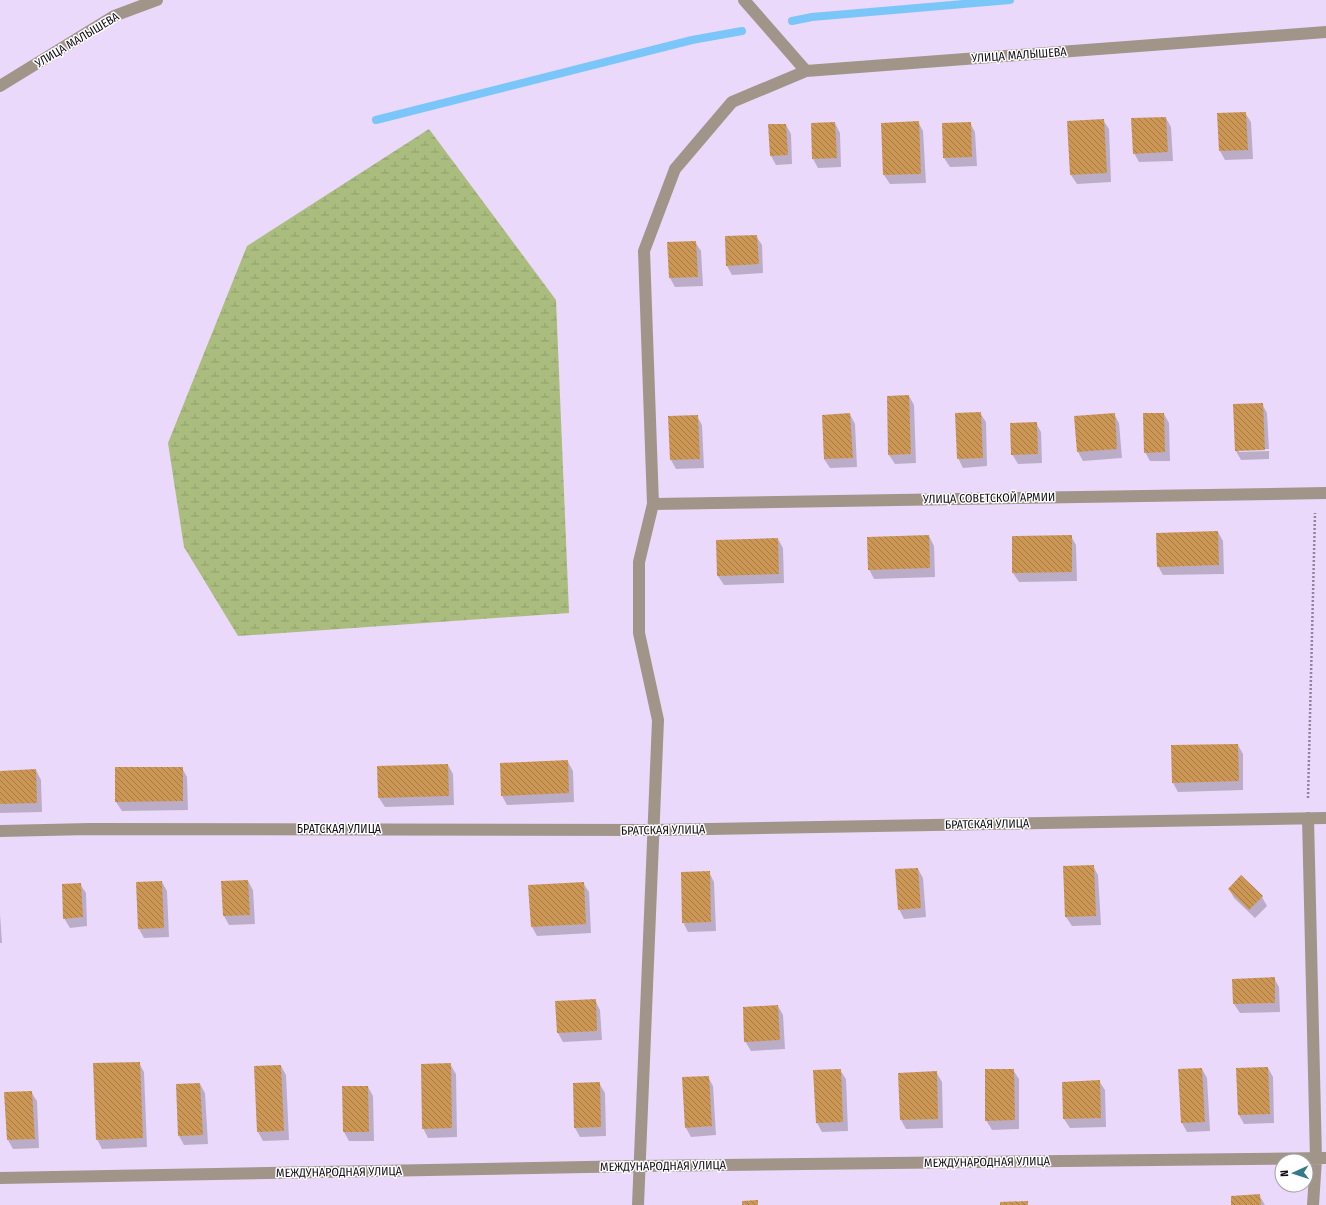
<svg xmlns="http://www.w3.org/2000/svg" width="1326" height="1205" font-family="'Fira Sans Condensed',sans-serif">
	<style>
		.wetland { fill: url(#wetland-marsh) }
		.shadow { fill: #0003 }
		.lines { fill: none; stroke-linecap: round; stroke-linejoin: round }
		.stream { stroke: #7bc6f9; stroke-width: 8 }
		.building { fill: url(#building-back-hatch) }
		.path { stroke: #90839c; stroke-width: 2.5; stroke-dasharray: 2 2; stroke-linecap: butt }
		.minor { stroke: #a19589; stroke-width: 12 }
		.labels { text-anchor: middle; stroke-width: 3; stroke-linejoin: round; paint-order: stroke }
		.street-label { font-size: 12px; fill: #140e19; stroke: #fff }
	</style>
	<defs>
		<pattern id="wetland-marsh" width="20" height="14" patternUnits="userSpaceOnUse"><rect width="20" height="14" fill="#aabd7e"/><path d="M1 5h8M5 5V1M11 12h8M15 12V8" fill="none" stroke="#91a16c"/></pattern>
		<pattern id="building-back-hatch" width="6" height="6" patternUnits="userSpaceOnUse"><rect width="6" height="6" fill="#cc9755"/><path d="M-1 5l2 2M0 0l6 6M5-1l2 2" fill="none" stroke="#a47a46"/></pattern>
	</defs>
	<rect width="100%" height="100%" fill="#ead9fb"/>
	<!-- wetland -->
	<path class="wetland" d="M429 129 556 300 569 613 238 636 184 547 168 443 247 246Z"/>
	<!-- shadow -->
	<path class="shadow" d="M1245 113 1251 122 1253 159 1225 160 1220 151Z
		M1166 118 1171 127 1173 161 1139 162 1134 153Z
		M1103 120 1109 129 1111 182 1077 184 1071 175Z
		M918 122 923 131 926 183 890 184 884 175Z
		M835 123 840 133 841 167 818 168 813 159Z
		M970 123 975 132 977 166 950 167 944 158 943 124Z
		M786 125 791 134 792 164 776 165 771 156Z
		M756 236 762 245 763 273 732 275 727 266Z
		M695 242 701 251 703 286 675 287 670 278 668 243Z
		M909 396 914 405 916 463 895 464 889 455Z
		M1262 404 1267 413 1269 449 1239 450V452L1269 451V459L1241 460 1236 451Z
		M980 413 986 422 987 466 963 468 958 458Z
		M850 414 855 424 857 467 830 468 824 459Z
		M1114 414 1119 423 1122 458 1083 461 1078 452Z
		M1164 414 1169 423 1170 461H1150L1145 452Z
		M697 416 702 425 704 468 676 469 671 460 669 417Z
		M1036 423 1041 432 1042 463 1018 464 1012 454Z
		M1218 532 1223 541 1224 574 1163 575 1158 566Z
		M929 536 934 546 935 577 874 579 869 569Z
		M1071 536 1076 545 1077 581 1019 582 1013 573Z
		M778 539 783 548 784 583 724 585 718 576Z
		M1238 745 1243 754V790L1178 792 1173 783Z
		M568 762 573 771 574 802 507 805 502 796Z
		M448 765 453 774 454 805 385 807 379 798Z
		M182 768 187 777 188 810 122 811 116 802Z
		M36 770 41 780 42 812 0 813V772Z
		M1093 866 1098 875 1101 925 1072 926 1066 917Z
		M918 869 923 878 926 917 904 919 899 909Z
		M709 872 714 882 716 931 688 932 683 922Z
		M1241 876 1262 897 1267 906 1255 918 1234 898 1229 889Z
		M248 881 253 890 255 924 229 925 224 916 222 882Z
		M162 882 167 891 169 937 144 938 139 929Z
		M583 883 589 892 591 933 537 936 532 927 529 886Z
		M80 884 86 893 87 926 70 928 64 918Z
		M0 914 2 943H0Z
		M1274 978 1279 987 1280 1012 1240 1013 1234 1004 1233 980Z
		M595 1000 600 1010 602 1040 563 1042 558 1033 556 1002Z
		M778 1006 783 1015 785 1049 751 1051 745 1041Z
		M139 1063 144 1072 147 1147 102 1149 97 1139Z
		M450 1064 456 1074 457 1137 428 1138 423 1128Z
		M281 1066 286 1075 289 1140 263 1141 258 1132Z
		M1268 1068 1273 1077 1274 1123 1244 1124 1239 1115Z
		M1202 1069 1207 1078 1210 1131 1187 1132 1182 1123Z
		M840 1070 846 1079 848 1131 822 1132 817 1123Z
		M1013 1070 1019 1079V1129L992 1130 986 1120Z
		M936 1072 942 1082 943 1128 906 1129 901 1120 899 1074Z
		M708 1077 713 1086 716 1135 691 1137 686 1128Z
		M1099 1081 1105 1090 1106 1127 1070 1128 1064 1119Z
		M599 1083 605 1093 606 1136 580 1137 575 1128Z
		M200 1084 205 1093 208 1144 184 1145 179 1136Z
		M368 1087 373 1096 374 1141H349L344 1132Z
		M31 1092 37 1101 39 1148 13 1149 8 1140Z
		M1259 1195 1265 1205H1232Z"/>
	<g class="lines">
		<!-- stream -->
		<path class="stream" d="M792 21 812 17 1010 0
			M376 120 692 40 742 31"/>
	</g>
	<!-- building -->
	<path class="building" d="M1246 112 1248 150 1219 151 1217 113Z
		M1166 117 1168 152 1133 154 1131 118Z
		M1104 119 1107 173 1070 175 1067 121Z
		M919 121 921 174 883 175 881 123Z
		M835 122 837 158 812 159 811 123Z
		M971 122 972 157 943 158 942 123Z
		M768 124H786L788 155 770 156Z
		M757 235 759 264 726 266 725 236Z
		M696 241 698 277 669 278 667 242Z
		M909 395 911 454 888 455 887 396Z
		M1263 403 1265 450 1235 451 1233 404Z
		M981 412 983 458 957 459 955 413Z
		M850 413 853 458 824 459 822 415Z
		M1115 413 1117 449 1077 452 1074 416Z
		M1143 413H1164L1165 452 1144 453Z
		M698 415 700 459 670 460 668 416Z
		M1037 422 1038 454 1011 455 1010 423Z
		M1218 531 1219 565 1157 567 1156 533Z
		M929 535 930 568 868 570 867 537Z
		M1072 535V572L1012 573V536Z
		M778 538 779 574 717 576 716 540Z
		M1238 744 1239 781 1172 783 1171 745Z
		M568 760 569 793 501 796 500 763Z
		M448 764 449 796 378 798 377 766Z
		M115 767H183V801L115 802Z
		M36 769 37 803 0 804V771Z
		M1094 865 1096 916 1065 917 1063 866Z
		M918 868 921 908 898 910 895 869Z
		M710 871 711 922 682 923 681 872Z
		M1241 875 1263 896 1249 910 1228 889Z
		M248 880 250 915 223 916 221 881Z
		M162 881 164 928 138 929 136 882Z
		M584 882 586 924 531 927 528 885Z
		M81 883 83 917 63 919 62 884Z
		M1275 977V1003L1233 1004 1232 979Z
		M596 999 597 1031 557 1033 555 1001Z
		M778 1005 780 1040 744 1042 743 1007Z
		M140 1062 143 1138 96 1140 93 1063Z
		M451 1063 452 1128 422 1129 421 1064Z
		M281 1065 284 1131 257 1132 254 1066Z
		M1268 1067 1270 1114 1238 1115 1236 1068Z
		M1202 1068 1205 1122 1181 1123 1178 1069Z
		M841 1069 843 1122 816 1123 813 1070Z
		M985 1069H1014L1015 1120 985 1121Z
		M937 1071 938 1119 900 1120 898 1073Z
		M709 1076 712 1126 685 1128 682 1077Z
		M1100 1080 1101 1118 1063 1119 1062 1082Z
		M600 1082 601 1127 574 1128 573 1083Z
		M200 1083 203 1135 178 1136 176 1084Z
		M342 1086H368L369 1132H343Z
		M32 1091 35 1139 7 1140 4 1092Z
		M1260 1194 1261 1205H1231V1196Z
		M758 1200V1205H742V1201Z
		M1028 1201V1205H1000V1202Z"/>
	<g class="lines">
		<!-- path -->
		<path class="path" d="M1308 798 1315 513"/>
		<!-- minor -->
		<path class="minor" d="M744 0 806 71 1326 32
			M0 86 114 16 157 0
			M653 504 1326 493
			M1308 818 1316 1159 1313 1205
			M0 831 90 829 654 830 1326 818
			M0 1178 639 1166 1326 1158
			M638 1205 658 720 639 633V562L653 504 644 251 675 169 732 102 806 71"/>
	</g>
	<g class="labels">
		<!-- street labels -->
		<g class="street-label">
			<text transform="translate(77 40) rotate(-31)" y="4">УЛИЦА МАЛЫШЕВА</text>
			<text transform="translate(1019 55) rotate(-4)" y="4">УЛИЦА МАЛЫШЕВА</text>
			<text transform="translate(989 498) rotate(-1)" y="4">УЛИЦА СОВЕТСКОЙ АРМИИ</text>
			<text transform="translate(987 824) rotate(-1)" y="4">БРАТСКАЯ УЛИЦА</text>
			<text x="339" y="833">БРАТСКАЯ УЛИЦА</text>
			<text transform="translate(663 830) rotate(-1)" y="4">БРАТСКАЯ УЛИЦА</text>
			<text transform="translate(987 1162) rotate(-1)" y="4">МЕЖДУНАРОДНАЯ УЛИЦА</text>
			<text transform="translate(663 1166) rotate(-1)" y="4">МЕЖДУНАРОДНАЯ УЛИЦА</text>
			<text transform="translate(339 1172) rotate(-1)" y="4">МЕЖДУНАРОДНАЯ УЛИЦА</text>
		</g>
	</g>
	<!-- north arrow -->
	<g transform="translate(1294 1173) rotate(267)"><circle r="19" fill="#ffffff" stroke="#a19fa3"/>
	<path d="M0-3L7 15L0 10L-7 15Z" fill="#357a88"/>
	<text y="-6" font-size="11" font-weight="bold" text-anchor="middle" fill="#140e19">N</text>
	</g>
</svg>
